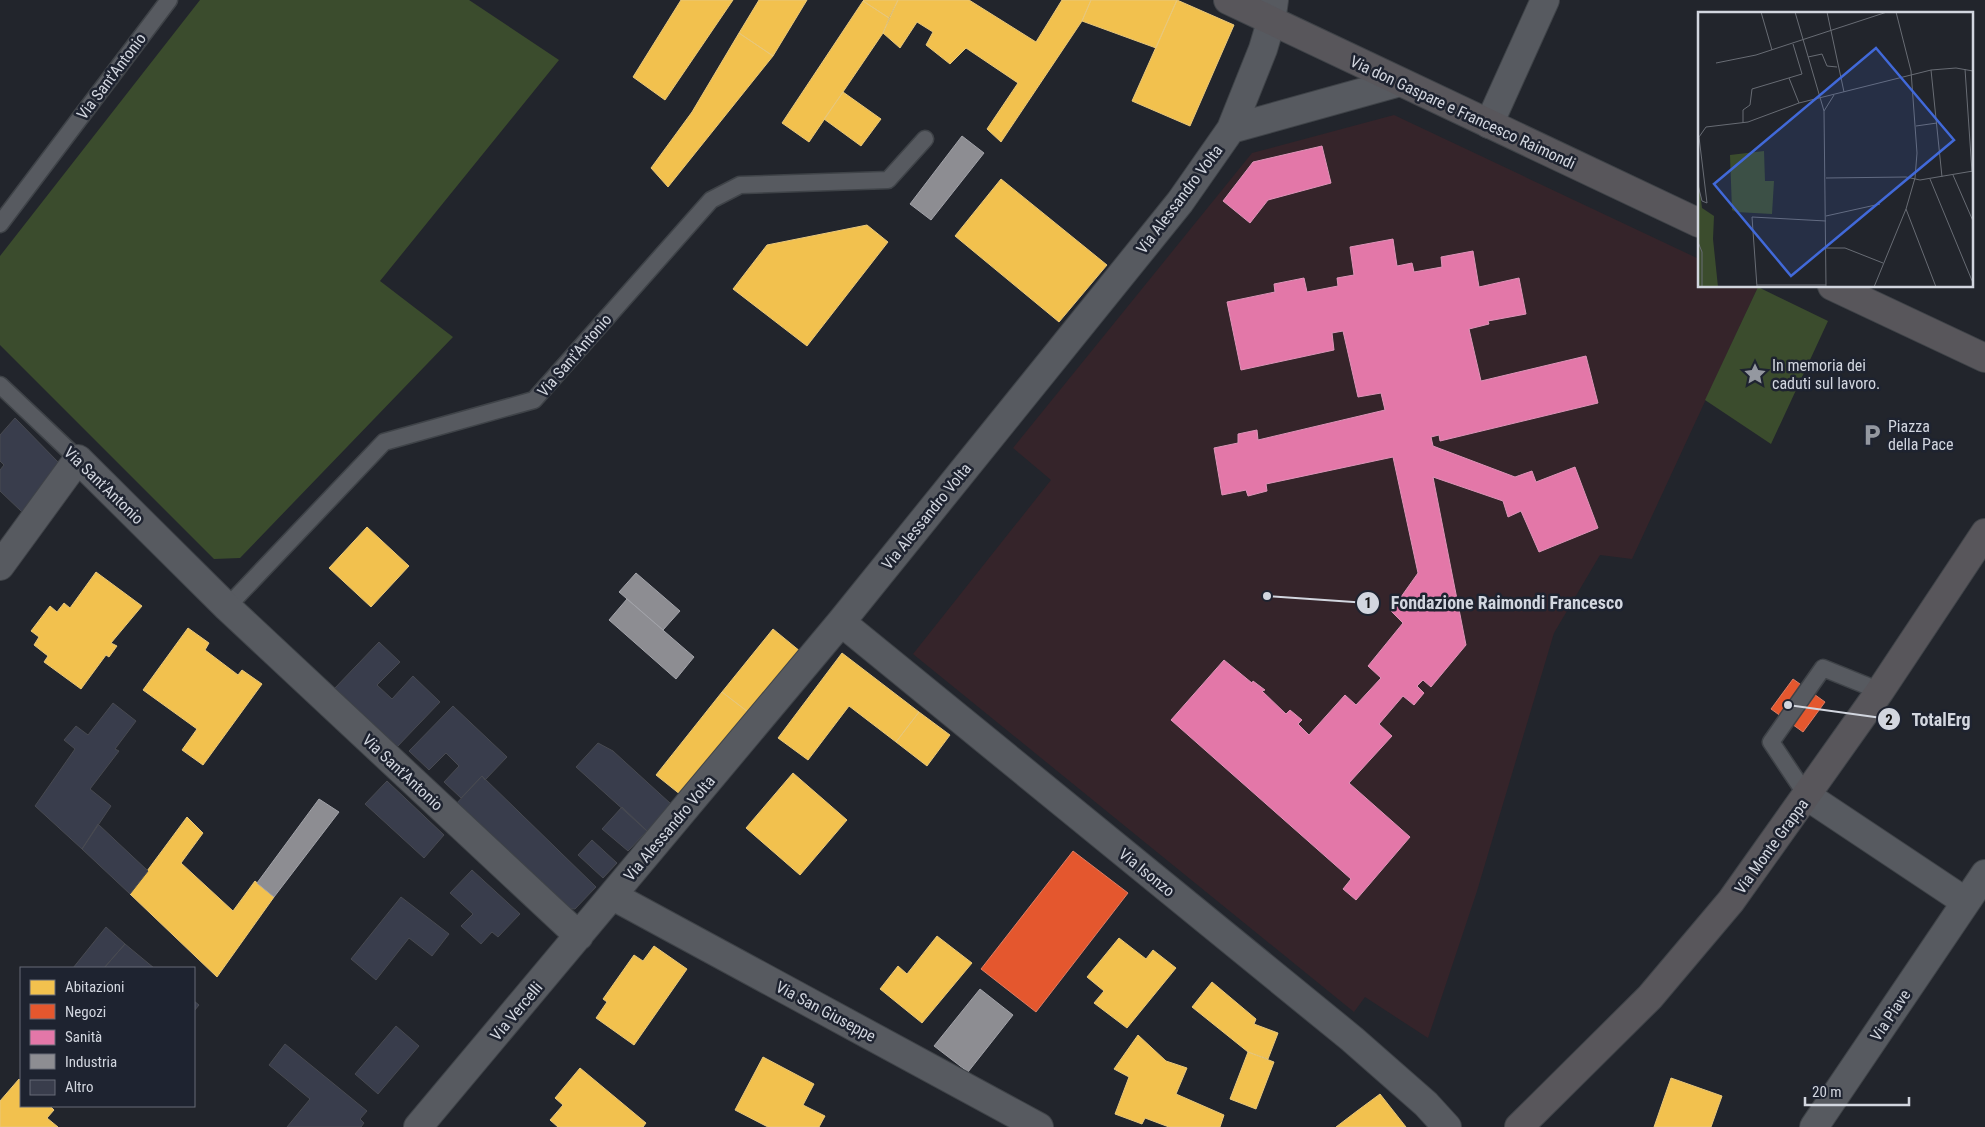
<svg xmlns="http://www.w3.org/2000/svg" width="1985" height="1127" font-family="'Roboto Condensed',sans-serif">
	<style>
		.medical { fill: #35242a }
		.green { fill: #3b4c2d }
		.homes { fill: #f2c14e; stroke: #e8c77a }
		.shops { fill: #e4572e; stroke: #df7d63 }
		.health { fill: #e377a8; stroke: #de94b8 }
		.industry { fill: #8d8d92; stroke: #a2a3a9 }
		.building { fill: #393d4c; stroke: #484a51 }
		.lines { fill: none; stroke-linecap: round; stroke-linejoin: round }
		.lane-casing { stroke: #3f4348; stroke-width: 19 }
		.street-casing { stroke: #3f4348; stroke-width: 30 }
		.secondary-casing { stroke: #3f4348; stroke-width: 30 }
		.lane { stroke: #575a60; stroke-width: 16 }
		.street { stroke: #575a60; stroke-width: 28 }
		.secondary { stroke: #58565b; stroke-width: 28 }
		.labels { text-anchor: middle; stroke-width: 5; stroke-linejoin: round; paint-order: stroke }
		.street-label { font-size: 16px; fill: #d2d6df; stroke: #1e2330 }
		.poi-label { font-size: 16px; fill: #d2d6df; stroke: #1e2330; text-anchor: start }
		.inset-road { fill: none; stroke: #686c74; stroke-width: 1 }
		.view { fill: #4169d9; fill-opacity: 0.15; stroke: #4169d9; stroke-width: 2.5 }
		.inset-edge { fill: none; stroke: #d2d6df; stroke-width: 2.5 }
		.leader { fill: none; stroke: #d2d6df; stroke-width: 2 }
		.callout-dot { fill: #d2d6df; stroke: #1e2330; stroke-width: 2 }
		.mark-label { font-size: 15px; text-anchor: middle; font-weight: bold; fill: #111 }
		.callout-label { font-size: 18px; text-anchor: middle; font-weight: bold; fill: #d2d6df; stroke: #1e2330; stroke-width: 5; stroke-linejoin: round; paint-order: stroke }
	</style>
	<rect width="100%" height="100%" fill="#22252c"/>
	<!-- medical -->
	<path class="medical" d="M1394 115 1699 259V286L1758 287 1632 559 1600 555 1554 633 1477 891 1428 1038 1365 997 1354 1012 913 654 1051 480 1013 448 1252 153Z"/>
	<!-- green -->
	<path class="green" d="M200 0H469L559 60 380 281 453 337 240 558 214 559 0 345V256Z
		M1758 287 1828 321 1771 444 1705 400Z"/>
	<!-- homes -->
	<path class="homes" d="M681 0H733L665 100 633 77Z
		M759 0H807L773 56 739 33Z
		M864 0H898L889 18 863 1Z
		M898 0H969L1036 42 1062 0H1091L1082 21 1001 142 987 129 1018 83 966 48 950 64 926 45 933 32 917 22 900 48 883 33Z
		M1091 0H1177L1156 48 1082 21Z
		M1177 0 1234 25 1190 126 1132 101Z
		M863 1 889 18 883 33 809 142 782 123Z
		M739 33 773 56 668 187 651 168 692 112Z
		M843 92 881 119 861 146 824 119Z
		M1001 179 1107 265 1059 322 955 236Z
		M867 225 888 242 807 346 733 289 767 245Z
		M367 527 409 566 371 607 329 568Z
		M96 572 142 606 111 643 117 646 109 657 106 655 81 689 44 662 48 656 34 645 39 637 31 631 50 606 57 612 64 603 70 608Z
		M188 628 209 643 205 650 238 675 242 670 262 684 203 765 182 750 197 729 143 690Z
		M773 629 801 652 748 712 722 692Z
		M842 653 919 712 896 742 849 706 808 760 778 738Z
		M722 692 748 712 681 795 656 775Z
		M919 712 950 735 927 766 896 742Z
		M793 773 847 820 800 875 746 828Z
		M187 817 203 833 181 863 233 911 255 881 274 897 217 977 130 894Z
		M937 936 972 963 922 1023 880 989 898 966 907 974Z
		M1119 938 1146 959 1153 950 1176 968 1127 1028 1094 1003 1104 991 1087 977Z
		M654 946 687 969 634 1045 596 1018 607 1002 603 999 634 955 643 961Z
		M1212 982 1256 1019 1254 1024 1278 1033 1268 1059 1248 1052 1192 1007Z
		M1138 1035 1166 1061 1187 1068 1176 1094 1224 1115 1220 1127H1169L1145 1118 1142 1124 1115 1114 1129 1077 1114 1069Z
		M1248 1052 1274 1062 1256 1109 1230 1099Z
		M763 1057 814 1084 803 1105 825 1116 819 1127H768L735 1110Z
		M580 1068 646 1123 643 1127H558L550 1120 563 1105 555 1098Z
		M1671 1078 1722 1096 1711 1127H1654Z
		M19 1079 21 1081V1106H50L54 1110 47 1118 58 1127H0V1101Z
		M1380 1094 1406 1127H1336L1357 1111Z"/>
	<!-- shops -->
	<path class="shops" d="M1793 679 1825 702 1803 732 1771 709Z
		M1073 851 1128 893 1036 1012 981 969Z"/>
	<!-- health -->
	<path class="health" d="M1322 146 1331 183 1268 200 1250 223 1223 201 1253 162Z
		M1393 239 1397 266 1412 263 1414 272 1442 267 1441 257 1473 251 1479 287 1519 278 1526 314 1488 321 1489 324 1469 329 1481 381 1586 356 1598 403 1440 441 1439 435 1431 437 1433 446 1515 477 1532 471 1536 482 1575 467 1598 528 1539 552 1521 511 1508 517 1503 501 1433 477 1466 645 1431 687 1423 680 1417 686 1424 693 1414 705 1403 696 1379 724 1392 736 1349 783 1410 837 1356 900 1343 889 1351 879 1171 720 1224 660 1252 683 1253 681 1265 690 1262 691 1286 714 1290 710 1302 720 1298 724 1309 735 1345 695 1356 705 1381 678 1368 666 1403 623 1391 611 1418 573 1393 457 1266 484 1267 491 1248 496 1246 490 1222 495 1214 448 1238 443V434L1257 430 1258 440 1385 410 1381 393 1358 397 1343 331 1332 333 1334 350 1241 370 1227 302 1275 292 1274 284 1304 278 1307 292 1338 286 1337 278 1354 275 1350 247Z"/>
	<!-- industry -->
	<path class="industry" d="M962 136 984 153 931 220 910 204Z
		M636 573 680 611 663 630 619 592Z
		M627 599 694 657 676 679 609 620Z
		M319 799 339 812 274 897 257 883Z
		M980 989 1013 1015 968 1072 934 1046Z"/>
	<!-- building -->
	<path class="building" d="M15 418 59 463 22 512 0 491V470L4 465 0 461V435Z
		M379 642 400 662 377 685 392 699 413 676 440 702 396 748 334 689Z
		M113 703 136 721 115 749 119 751 90 789 111 806 82 849 35 806 75 749 64 740 76 726 88 735Z
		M453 706 507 757 485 780 482 776 461 798 444 782 459 766 446 753 429 770 409 751Z
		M598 743 613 751 671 804 647 831 576 767Z
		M482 776 596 887 575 909 561 908 455 805Z
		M387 781 444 835 424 858 365 804Z
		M622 807 647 831 628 851 602 829Z
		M98 824 148 871 130 894 82 849Z
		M592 840 617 863 603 878 578 855Z
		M472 870 520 914 498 937 492 932 481 944 461 926 473 914 450 893Z
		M401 897 449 934 432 956 409 938 376 980 351 959Z
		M106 927 125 944 104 968H73Z
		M125 944 154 968H104Z
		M194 1001 199 1005 194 1011Z
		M396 1026 419 1046 378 1094 355 1074Z
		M285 1044 367 1111 360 1119 364 1123 361 1127H287L310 1099 269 1065Z"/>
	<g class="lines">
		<defs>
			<path id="lane" d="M0 224 169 0
				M0 385 78 459
				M227 607 384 442 534 400 711 200 740 185 888 180 925 139
				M1807 796 1771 742 1823 668 1880 691"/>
			<path id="street" d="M1489 124 1545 0
				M1231 129 1400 82
				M0 566 78 459 227 607 579 936
				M841 622 1352 1039 1426 1104 1447 1127
				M1807 796 1966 902
				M613 896 1039 1127
				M418 1127 841 622 1180 202 1231 129 1263 49 1271 22 1274 0
				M1814 1127 1985 874"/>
			<path id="secondary" d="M1228 0 1699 223
				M1832 286 1985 358
				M1519 1127 1650 997 1731 901 1880 691 1985 533"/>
		</defs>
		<!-- lane casing -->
		<use href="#lane" class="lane-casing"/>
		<!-- street casing -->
		<use href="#street" class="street-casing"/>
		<!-- secondary casing -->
		<use href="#secondary" class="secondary-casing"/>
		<!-- lane -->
		<use href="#lane" class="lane"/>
		<!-- street -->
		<use href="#street" class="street"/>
		<!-- secondary -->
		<use href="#secondary" class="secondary"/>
	</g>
	<!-- icons -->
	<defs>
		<symbol id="sight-bare" viewBox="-9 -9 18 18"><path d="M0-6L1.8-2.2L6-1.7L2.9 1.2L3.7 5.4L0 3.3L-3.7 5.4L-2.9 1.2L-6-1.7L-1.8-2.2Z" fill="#9498a0" stroke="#1e2330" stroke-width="2.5" paint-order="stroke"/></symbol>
		<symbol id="parking-bare" viewBox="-9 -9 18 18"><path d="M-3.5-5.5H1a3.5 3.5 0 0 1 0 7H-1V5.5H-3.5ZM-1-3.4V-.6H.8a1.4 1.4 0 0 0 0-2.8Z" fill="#9498a0" stroke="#1e2330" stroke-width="2.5" paint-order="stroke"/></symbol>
	</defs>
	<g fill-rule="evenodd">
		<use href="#sight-bare" x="1739" y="358" width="32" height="32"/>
		<use href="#parking-bare" x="1856" y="419" width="32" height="32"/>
	</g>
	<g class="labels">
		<!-- street labels -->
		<g class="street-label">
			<text transform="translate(111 76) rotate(-53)" y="6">Via Sant'Antonio</text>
			<text transform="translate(1463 112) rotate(25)" y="6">Via don Gaspare e Francesco Raimondi</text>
			<text transform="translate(1179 199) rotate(-53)" y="6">Via Alessandro Volta</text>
			<text transform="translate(574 355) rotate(-49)" y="6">Via Sant'Antonio</text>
			<text transform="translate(104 485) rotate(44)" y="6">Via Sant'Antonio</text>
			<text transform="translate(926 516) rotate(-51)" y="6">Via Alessandro Volta</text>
			<text transform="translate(403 772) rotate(43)" y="6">Via Sant'Antonio</text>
			<text transform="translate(669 828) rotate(-50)" y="6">Via Alessandro Volta</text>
			<text transform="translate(1771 846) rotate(-54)" y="6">Via Monte Grappa</text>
			<text transform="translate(1147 872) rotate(39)" y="6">Via Isonzo</text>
			<text transform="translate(516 1011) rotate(-50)" y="6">Via Vercelli</text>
			<text transform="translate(826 1011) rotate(28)" y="6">Via San Giuseppe</text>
			<text transform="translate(1890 1015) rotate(-56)" y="6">Via Piave</text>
		</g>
		<!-- poi labels -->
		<g class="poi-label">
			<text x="1772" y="371">In memoria dei<tspan x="1772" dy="18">caduti sul lavoro.</tspan></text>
			<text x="1888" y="432">Piazza<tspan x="1888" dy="18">della Pace</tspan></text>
		</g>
	</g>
	<!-- overview -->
	<g transform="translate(1698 12)">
		<rect width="275" height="275" fill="#22252c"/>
		<path d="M66 139 67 169H76L74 202 38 200 34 198 32 143ZM0 165 4 196 16 204 15 227 20 275H0Z" fill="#3b4c2d"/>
		<path class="inset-road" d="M63 0 74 38M97 0 126 99 128 275M129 0 146 80M110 45 124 42 129 54 139 55M18 51 58 43 189 0M267 57 274 160M233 58 244 165M91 66 101 91M126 99 136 83M45 111V98L52 93 54 77 104 62 95 32M218 114 239 111M255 163 275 209M128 166 208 165 222 168 275 159M232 167 275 271M0 173 4 189 9 191 1 125 8 115 50 110 101 91 233 58 258 56 275 59M208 197 238 275M128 204 182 192M0 230 4 240V275M128 236H147L185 251M59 273H128M59 275 54 205 128 209M176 275 208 197 217 166 219 141 213 59 198 0"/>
		<path class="view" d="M178 36 256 128 93 264 16 172Z"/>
		<rect width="275" height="275" class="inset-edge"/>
	</g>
	<!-- callouts -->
	<path class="leader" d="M1267 596L1368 603M1788 705L1889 719"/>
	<g class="callout-dot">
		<circle cx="1267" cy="596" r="5"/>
		<circle cx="1788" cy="705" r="5"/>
		<circle cx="1368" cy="603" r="12"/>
		<circle cx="1889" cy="719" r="12"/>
	</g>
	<g class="mark-label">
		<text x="1368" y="608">1</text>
		<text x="1889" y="725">2</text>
	</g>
	<g class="callout-label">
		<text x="1507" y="609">Fondazione Raimondi Francesco</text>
		<text x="1941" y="726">TotalErg</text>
	</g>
	<!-- legend -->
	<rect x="20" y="967" width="175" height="140" fill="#1e2330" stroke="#666b76"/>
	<rect x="30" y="980" width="25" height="15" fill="#f2c14e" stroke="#666b76"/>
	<text x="65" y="992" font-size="15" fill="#d2d6df">Abitazioni</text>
	<rect x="30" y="1004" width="25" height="15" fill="#e4572e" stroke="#666b76"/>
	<text x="65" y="1017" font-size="15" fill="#d2d6df">Negozi</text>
	<rect x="30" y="1030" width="25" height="15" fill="#e377a8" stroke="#666b76"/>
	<text x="65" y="1042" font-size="15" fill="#d2d6df">Sanità</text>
	<rect x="30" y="1054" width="25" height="15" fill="#8d8d92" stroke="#666b76"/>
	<text x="65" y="1067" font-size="15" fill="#d2d6df">Industria</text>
	<rect x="30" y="1080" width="25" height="15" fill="#393d4c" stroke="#666b76"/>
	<text x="65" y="1092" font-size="15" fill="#d2d6df">Altro</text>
	<!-- scale -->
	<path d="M1805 1097v8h104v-8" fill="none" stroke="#d2d6df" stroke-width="2.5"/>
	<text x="1812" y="1097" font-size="15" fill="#d2d6df" stroke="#1e2330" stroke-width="4" paint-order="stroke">20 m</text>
</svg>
